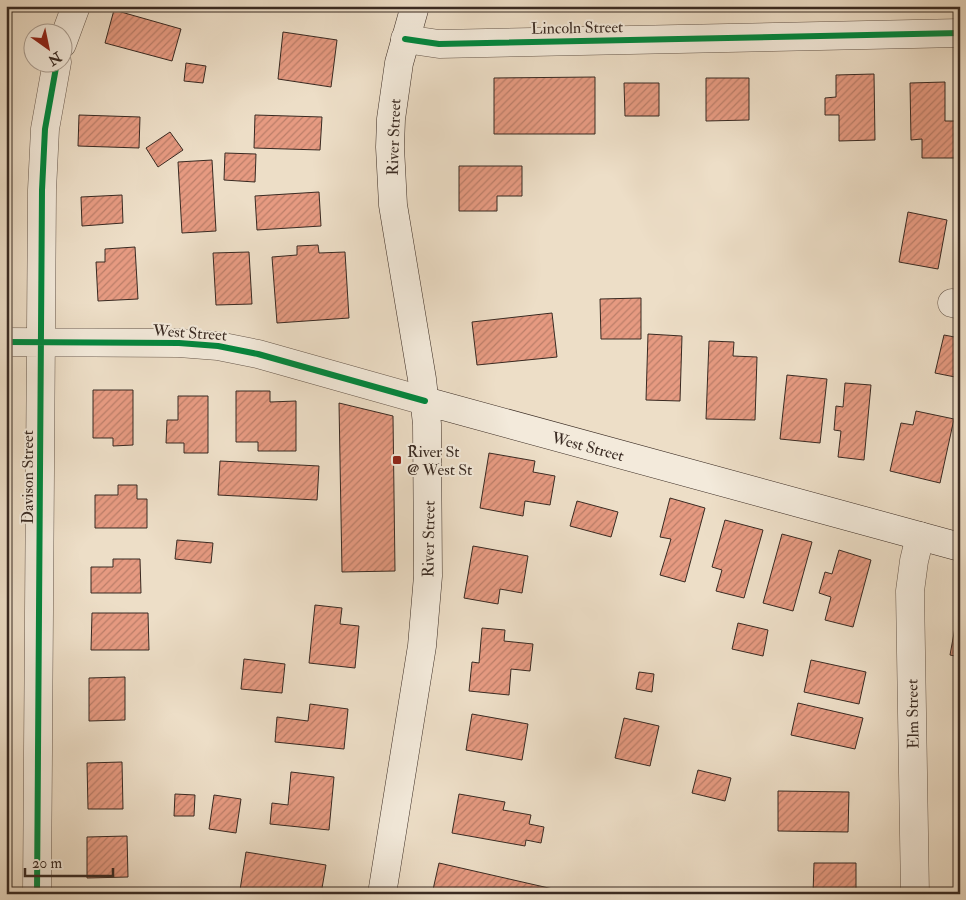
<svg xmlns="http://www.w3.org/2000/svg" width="966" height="900" font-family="'IM FELL Double Pica',serif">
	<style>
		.building { fill: url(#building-hatch); stroke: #392a22 }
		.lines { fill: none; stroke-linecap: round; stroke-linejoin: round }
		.street-casing { stroke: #66574b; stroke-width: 29 }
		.secondary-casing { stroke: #392a22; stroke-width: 29 }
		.street { stroke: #f3eadb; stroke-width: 28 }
		.secondary { stroke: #f3eadb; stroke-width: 28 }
		.cycleway-casing { stroke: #f3eadb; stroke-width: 9 }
		.cycleway { stroke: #00873e; stroke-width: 6 }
		.poi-dot { fill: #8f2418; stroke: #f3eadb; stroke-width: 2 }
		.labels { text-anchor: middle; stroke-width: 4; stroke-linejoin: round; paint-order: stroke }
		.street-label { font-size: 16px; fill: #392a22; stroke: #f3eadb }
		.poi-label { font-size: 16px; fill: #392a22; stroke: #f3eadb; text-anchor: start }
	</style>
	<defs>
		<pattern id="building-hatch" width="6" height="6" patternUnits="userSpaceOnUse" patternTransform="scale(1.25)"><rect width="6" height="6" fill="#e69a81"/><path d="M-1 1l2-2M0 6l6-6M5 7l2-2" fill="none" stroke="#bb7e69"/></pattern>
	</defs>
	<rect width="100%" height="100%" fill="#eddec7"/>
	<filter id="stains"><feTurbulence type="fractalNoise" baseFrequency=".004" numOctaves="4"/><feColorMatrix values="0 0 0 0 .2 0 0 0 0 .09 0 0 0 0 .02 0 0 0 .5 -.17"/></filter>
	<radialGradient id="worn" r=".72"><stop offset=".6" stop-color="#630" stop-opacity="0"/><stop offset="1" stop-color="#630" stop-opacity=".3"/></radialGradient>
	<!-- building -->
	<path class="building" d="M6 6H14L8 24 6 23Z
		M114 10 181 29 172 61 105 43Z
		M283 32 337 40 331 87 278 79Z
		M186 63 206 66 203 83 184 81Z
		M874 74 875 140 839 141V115H825V98L836 97V75Z
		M595 77V134H494V78Z
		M706 78H749V120L706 121Z
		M945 82V121H956L957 158H922V139L911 140 910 83Z
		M624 83H659V116H625Z
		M79 115 140 117 139 148 78 146Z
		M255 115 322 117 320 150 254 148Z
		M170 132 183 150 158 167 146 148Z
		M225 153 256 154 255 182 224 180Z
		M212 160 216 231 182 233 178 162Z
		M459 166H522V196H497V211H459Z
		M319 192 321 226 257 230 255 196Z
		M122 195 123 223 82 226 81 197Z
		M908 212 947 220 938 269 899 262Z
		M318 245 319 253 345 252 349 318 277 323 272 257 297 255V246Z
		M135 247 138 299 98 301 96 262H105V249Z
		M249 252 252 304 216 305 213 253Z
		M6 253 11 254 8 287H6Z
		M641 298V339H601L600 299Z
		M552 313 557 357 477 365 472 322Z
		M648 334 682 336 680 401 646 400Z
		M944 335 960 338V378L935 373Z
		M709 341 734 342 733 356 757 357 755 420 706 419Z
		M787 375 827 379 820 443 780 439Z
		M845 383 871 385 864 460 838 457 841 431 834 430 836 406 843 407Z
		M93 390H133V445L113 446V438H93Z
		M236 391H270V402L296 401V451H258V442H236Z
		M178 396H208V453H184V443H166L167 420H178Z
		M339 403 393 416 395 571 342 572Z
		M916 411 954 419 940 483 890 471 901 423 913 425Z
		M489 453 535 461 533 472 555 476 550 505 525 501 523 516 480 508Z
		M220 461 319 466 317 500 218 495Z
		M118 485H137V499H147V528H95V495H118Z
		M670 498 705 508 685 582 660 575 671 539 660 537Z
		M577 501 618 512 611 537 570 526Z
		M725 520 763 530 744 598 716 591 722 570 712 567Z
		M782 534 812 542 793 611 763 603Z
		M177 540 213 543 211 563 175 559Z
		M473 546 528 556 522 593 500 589 498 604 464 598Z
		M839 550 871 560 853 627 825 620 831 597 819 593 825 572 832 574Z
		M113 559H140L141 593H91V567H113Z
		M315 605 342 608 340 624 359 626 355 668 309 663Z
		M958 611H960V657L950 655Z
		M92 613H148L149 650H91Z
		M738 623 768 630 763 656 732 649Z
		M482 628 505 630 504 641 533 644 530 671 511 669 509 695 469 691 472 662 479 663Z
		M244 659 285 664 282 693 241 689Z
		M811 660 866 672 859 704 804 692Z
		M639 672 654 674 652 692 636 689Z
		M125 677V720L89 721V678Z
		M798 703 863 718 855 749 791 735Z
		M310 704 348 709 344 749 275 742 277 717 308 721Z
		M472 714 528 724 522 760 466 750Z
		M624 718 659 726 650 766 615 758Z
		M122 762 123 809H88L87 763Z
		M698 770 731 778 725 801 692 793Z
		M291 772 334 777 329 830 270 824 272 803 288 805Z
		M778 791 849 792 848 832 778 831Z
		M175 794 195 795 194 816H174Z
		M459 794 505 802 503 810 531 815 529 824 544 827 541 843 526 840 525 846 452 833Z
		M214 795 241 799 236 833 209 829Z
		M127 836 128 877 87 878V837Z
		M246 852 326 865 321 894H263L240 890Z
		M439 863 575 894H432Z
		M814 863H856V894H813Z"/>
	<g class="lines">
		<defs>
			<path id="street" d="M405 39 439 44 960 33
				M62 44 76 6
				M952 303 960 305
				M6 342 179 343 218 346 258 354 425 401
				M37 894 42 190 45 129 57 62
				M915 894 910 591 914 561 920 536"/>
			<path id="secondary" d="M425 401 960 547
				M382 894 422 646 428 576 427 424 422 379 393 205 390 147 391 119 399 63 415 6"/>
		</defs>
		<!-- street casing -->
		<use href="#street" class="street-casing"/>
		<!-- secondary casing -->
		<use href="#secondary" class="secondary-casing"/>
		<!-- street -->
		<use href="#street" class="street"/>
		<!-- secondary -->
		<use href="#secondary" class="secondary"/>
		<defs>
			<path id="cycleway" d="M405 39 439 44 960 33
				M6 342 179 343 218 346 258 354 425 401
				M37 894 42 190 45 129 57 62"/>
		</defs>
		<!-- cycleway casing -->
		<use href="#cycleway" class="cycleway-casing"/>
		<!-- cycleway -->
		<use href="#cycleway" class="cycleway"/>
	</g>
	<!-- markers -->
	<rect class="poi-dot" x="392" y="455" width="10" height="10" rx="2.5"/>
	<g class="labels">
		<!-- street labels -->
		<g class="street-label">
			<text transform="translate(577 27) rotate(-1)" y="6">Lincoln Street</text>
			<text transform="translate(393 137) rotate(-88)" y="6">River Street</text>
			<text transform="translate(190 332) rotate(4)" y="6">West Street</text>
			<text transform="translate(588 446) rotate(15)" y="6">West Street</text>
			<text transform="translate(27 477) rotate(-90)" y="6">Davison Street</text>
			<text transform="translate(428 539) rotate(-89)" y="6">River Street</text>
			<text transform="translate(912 714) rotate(-91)" y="6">Elm Street</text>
		</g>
		<!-- poi labels -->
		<g class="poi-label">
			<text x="407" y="457">River St<tspan x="407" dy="18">@ West St</tspan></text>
		</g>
	</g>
	<!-- margin -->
	<rect width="966" height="900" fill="none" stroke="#eddec7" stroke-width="25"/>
	<rect x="8" y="8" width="951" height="885" fill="none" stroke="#392a22" stroke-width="2.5"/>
	<rect x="12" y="12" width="941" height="875" fill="none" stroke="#392a22"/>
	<!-- north arrow -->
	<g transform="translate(48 48) rotate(147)"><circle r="24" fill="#f3eadb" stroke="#a99d91"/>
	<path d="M0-4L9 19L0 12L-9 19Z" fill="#8f2418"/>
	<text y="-8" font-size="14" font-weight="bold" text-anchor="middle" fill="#392a22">N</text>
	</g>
	<!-- scale -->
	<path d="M25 868v8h88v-8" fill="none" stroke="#392a22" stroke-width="2.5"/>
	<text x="32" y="868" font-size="15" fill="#392a22" stroke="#f3eadb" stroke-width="4" paint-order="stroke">20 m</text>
	<rect width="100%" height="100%" filter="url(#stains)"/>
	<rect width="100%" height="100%" fill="url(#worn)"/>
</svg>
